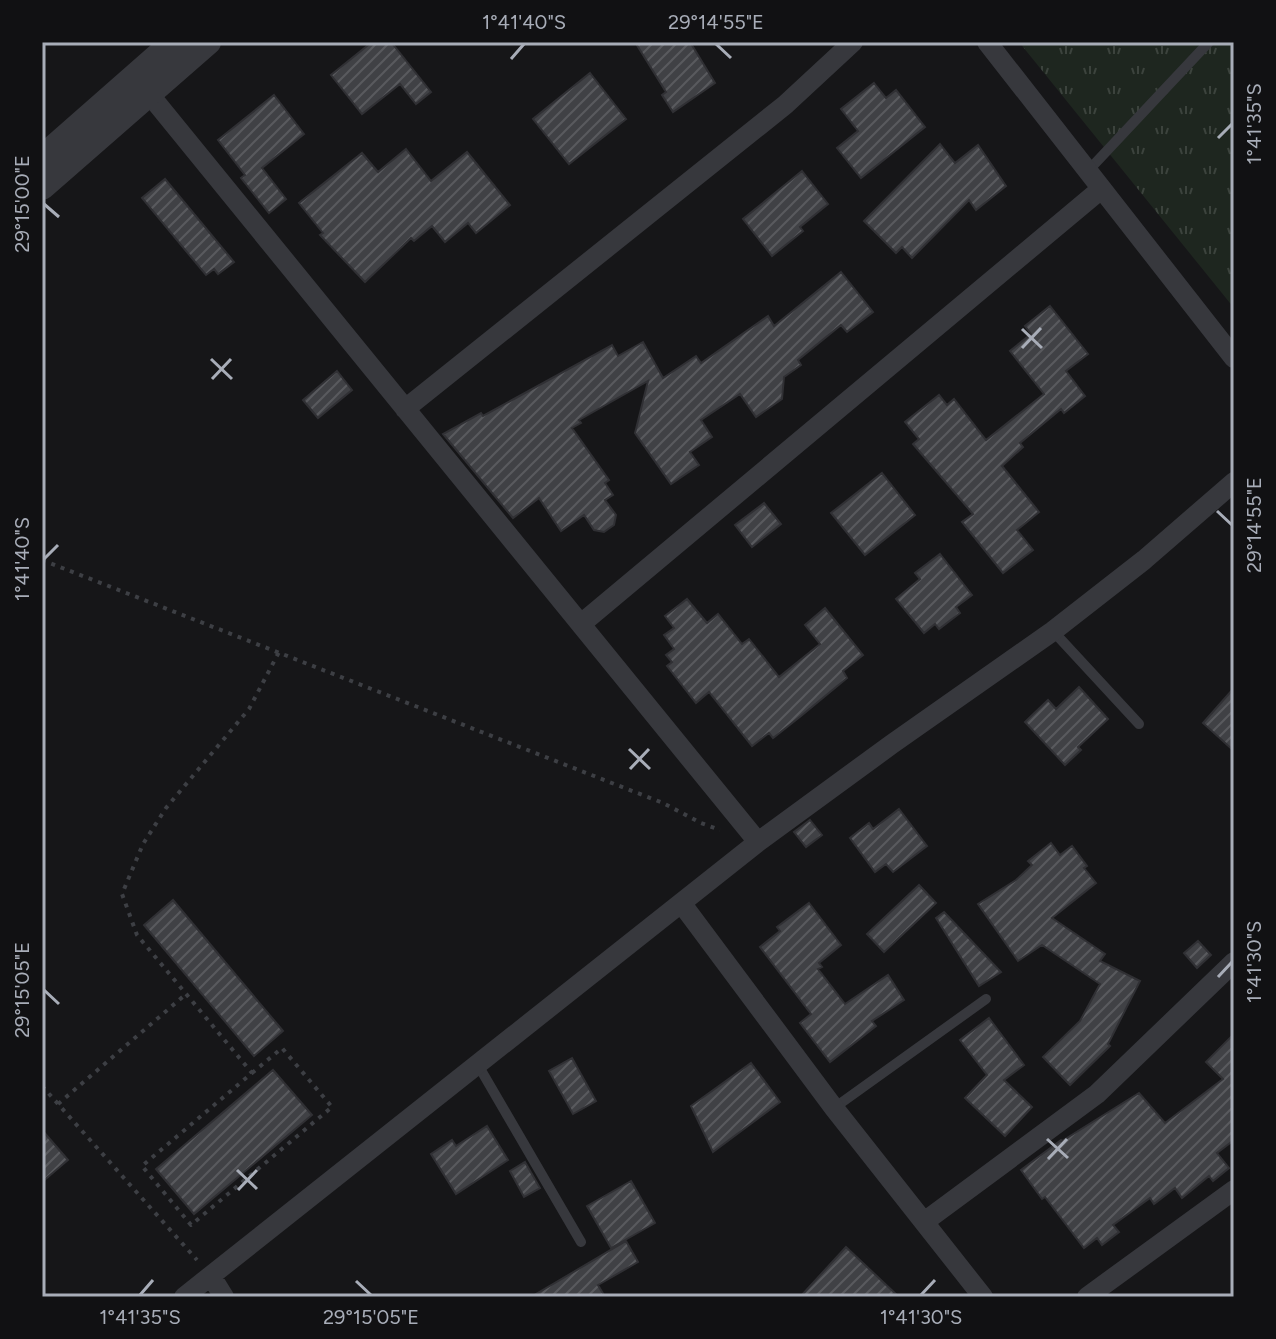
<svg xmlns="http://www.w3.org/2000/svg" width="1276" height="1339" font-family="Figtree,sans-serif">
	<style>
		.grass { fill: url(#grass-tufts) }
		.building { fill: url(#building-hatch); stroke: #303034; stroke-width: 2 }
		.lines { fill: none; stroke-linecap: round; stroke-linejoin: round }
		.path { stroke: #3d3f44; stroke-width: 4; stroke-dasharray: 4 6; stroke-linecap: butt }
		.service { stroke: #37383d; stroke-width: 10 }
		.minor { stroke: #37383d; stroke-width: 20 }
		.tertiary { stroke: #37383d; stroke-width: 26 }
		.ticks { fill: none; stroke: #a8adb8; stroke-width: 3 }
		.neatline { fill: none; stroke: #a8adb8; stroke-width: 3 }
		.ticks-label { font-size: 20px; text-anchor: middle; fill: #a8adb8 }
	</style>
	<defs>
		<pattern id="grass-tufts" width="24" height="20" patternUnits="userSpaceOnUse" patternTransform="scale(2)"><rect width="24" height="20" fill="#1e261f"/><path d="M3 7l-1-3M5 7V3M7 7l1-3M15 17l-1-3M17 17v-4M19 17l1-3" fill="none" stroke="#3c433d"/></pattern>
		<pattern id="building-hatch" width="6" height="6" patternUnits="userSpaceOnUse" patternTransform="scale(2)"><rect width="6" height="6" fill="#404145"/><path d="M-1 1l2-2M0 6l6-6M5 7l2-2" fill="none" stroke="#595a5e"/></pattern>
	</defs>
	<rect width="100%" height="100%" fill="#161618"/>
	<!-- grass -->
	<path class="grass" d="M1019 42H1234V308Z"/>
	<!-- building -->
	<path class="building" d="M372 42H391L431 92 416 104 400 84 362 114 331 75Z
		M635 42H690L715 83 673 112 662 95 666 92Z
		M590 73 626 119 569 164 533 119Z
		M874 83 886 98 896 90 925 127 861 178 837 148 858 131 841 109Z
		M274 95 304 134 262 168 286 199 269 213 241 178 245 175 218 140Z
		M940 144 955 163 978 145 1006 186 976 210 969 200 912 258 902 247 896 253 864 221Z
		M406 149 431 181 467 152 510 205 476 233 468 223 445 242 432 226 414 241 411 238 365 282 320 235 323 233 299 203 362 153 378 172Z
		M802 171 828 204 800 227 803 231 772 256 743 219Z
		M165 179 234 262 218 274 214 269 206 275 142 198Z
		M841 272 873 312 847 332 841 325 798 360 801 365 784 377 782 399 756 417 740 394 701 420 712 437 690 452 699 465 671 484 635 433 648 381 579 420 581 423 572 428 609 480 605 483 613 495 605 500 616 515 614 525 604 532 594 530 584 515 561 531 539 498 513 518 443 434 481 413 483 416 612 345 618 356 643 342 663 378 696 356 701 363 768 316 774 326Z
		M1050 306 1088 354 1066 371 1085 396 1064 413 1061 409 1020 443 1023 447 1002 466 1039 512 1017 530 1033 550 1003 573 962 522 973 514 913 444 919 439 905 422 939 395 947 405 954 399 986 440 1044 394 1010 351 1031 334 1025 326Z
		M337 371 352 390 318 418 303 400Z
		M882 473 915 515 865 555 831 513Z
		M764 503 781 524 752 547 735 525Z
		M940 554 972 595 956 607 960 613 939 629 935 624 924 633 896 599 920 579 915 573Z
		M687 599 707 623 718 614 742 644 749 639 779 677 820 644 805 625 825 608 863 655 843 671 847 678 801 716 773 738 769 733 752 746 709 692 696 703 667 666 672 662 666 655 674 649 664 635 674 628 665 616Z
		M1079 687 1108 719 1078 747 1081 750 1065 765 1025 722 1048 700 1056 709Z
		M1234 688V751L1203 723Z
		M899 809 927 846 893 872 886 864 875 872 850 838 869 823 873 829Z
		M810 820 822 835 806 847 794 832Z
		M1051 843 1060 855 1072 846 1087 866 1084 868 1096 883 1052 918 1105 954 1100 961 1140 981 1108 1044 1110 1046 1070 1085 1043 1057 1080 1021 1100 984 1042 945 1018 961 978 904 1016 880 1032 865 1028 861Z
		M919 885 936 903 884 952 867 934Z
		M173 900 283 1031 254 1056 144 925Z
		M809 903 841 945 819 963 822 967 818 969 845 1004 888 975 904 1000 872 1021 876 1026 830 1062 800 1023 811 1014 760 947 780 931 777 927Z
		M944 912 1001 972 979 986 936 918Z
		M1198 941 1211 955 1197 968 1184 953Z
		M989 1018 1024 1065 1004 1080 1032 1107 1005 1136 965 1098 987 1075 960 1040Z
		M1234 1034V1140L1217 1153 1229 1168 1213 1181 1209 1176 1182 1198 1175 1188 1154 1204 1150 1198 1113 1225 1119 1232 1102 1245 1097 1238 1084 1248 1045 1197 1042 1199 1021 1170 1061 1140 1062 1141 1139 1093 1165 1123 1223 1079 1206 1062Z
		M572 1058 596 1101 573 1114 549 1071Z
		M751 1063 780 1102 713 1152 691 1106Z
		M273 1070 312 1115 194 1214 156 1169Z
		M487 1126 508 1160 456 1194 431 1154 452 1140 456 1146Z
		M42 1130 68 1160 42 1182Z
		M525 1162 540 1188 524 1197 510 1171Z
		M631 1181 655 1223 611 1248 587 1206Z
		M626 1241 638 1262 598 1285 605 1297H531Z
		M846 1247 899 1297H800Z"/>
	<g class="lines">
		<!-- path -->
		<path class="path" d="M42 560 663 803 701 823 720 830
			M252 1073 282 1048 332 1107 191 1225 142 1166 252 1073 137 935 122 894 143 844 166 808 249 709 279 652
			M42 1086 197 1260
			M58 1104 186 994"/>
		<!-- service -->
		<path class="service" d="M1087 172 1209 42
			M1053 631 1139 724
			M478 1065 581 1242
			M834 1108 986 999"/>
		<!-- minor -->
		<path class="minor" d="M987 42 1234 358
			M141 84 758 842
			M405 409 785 105 853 42
			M581 624 1100 190
			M682 904 834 1108 983 1297
			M924 1222 1097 1094 1234 962
			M211 1276 224 1297
			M184 1297 758 842 892 744 1053 631 1144 560 1234 482
			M1087 1297 1234 1190"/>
		<!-- tertiary -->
		<path class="tertiary" d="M42 158 174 42
			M42 187 208 42"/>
	</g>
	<!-- ticks -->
	<path class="ticks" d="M716 44 731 58M511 59 524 44M1218 138 1232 124M44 204 59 217M1022 329 1042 348M1022 348 1041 328M211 359 232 379M212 379 231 359M1217 511 1232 525M44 559 58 545M629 749 650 769M630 769 649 749M1218 977 1232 962M44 990 59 1004M1047 1139 1068 1158M1048 1159 1067 1139M237 1170 257 1189M238 1190 257 1170M356 1281 371 1295M140 1295 153 1280M921 1295 935 1280"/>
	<!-- border -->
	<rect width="1276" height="1339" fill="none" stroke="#111113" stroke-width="88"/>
	<rect x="44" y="44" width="1188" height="1251" class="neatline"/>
	<g class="ticks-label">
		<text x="524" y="29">1°41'40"S</text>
		<text x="716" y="29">29°14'55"E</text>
		<text transform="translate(1254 124) rotate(-90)" y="7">1°41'35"S</text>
		<text transform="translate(22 204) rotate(-90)" y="7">29°15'00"E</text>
		<text transform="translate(1254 525) rotate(-90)" y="7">29°14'55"E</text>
		<text transform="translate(22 559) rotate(-90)" y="7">1°41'40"S</text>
		<text transform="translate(1254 962) rotate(-90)" y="7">1°41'30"S</text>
		<text transform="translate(22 990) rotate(-90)" y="7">29°15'05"E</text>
		<text x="140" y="1324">1°41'35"S</text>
		<text x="371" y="1324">29°15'05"E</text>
		<text x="921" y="1324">1°41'30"S</text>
	</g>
</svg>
